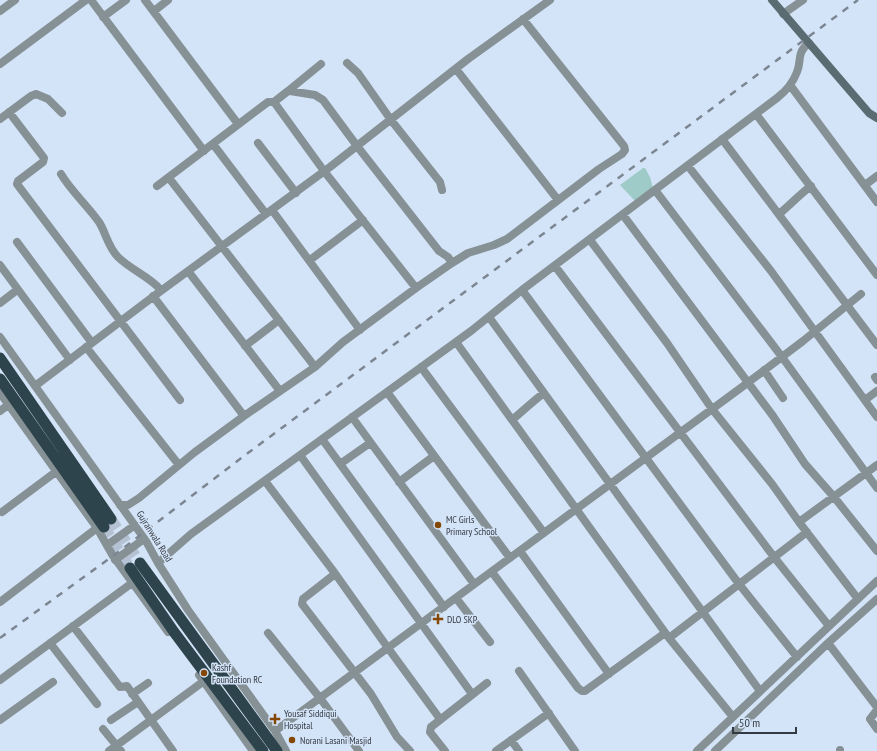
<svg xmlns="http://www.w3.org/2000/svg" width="877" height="751" font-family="'PT Sans Narrow',sans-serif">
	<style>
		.water { fill: #9ecbc7 }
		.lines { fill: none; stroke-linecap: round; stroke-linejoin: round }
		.trunk-tunnel { stroke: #b4c2d4; stroke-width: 11; stroke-dasharray: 11 5.5; stroke-linecap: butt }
		.minor { stroke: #869195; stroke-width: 8 }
		.tertiary { stroke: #869195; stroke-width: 8 }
		.secondary { stroke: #5a6b71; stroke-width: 8 }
		.trunk { stroke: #2e444c; stroke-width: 11 }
		.rail { stroke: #7c8693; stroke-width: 2.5; stroke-dasharray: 7 7; stroke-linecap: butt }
		.poi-dot { fill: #844706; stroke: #d4e4f8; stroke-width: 1.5 }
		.labels { text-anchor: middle; stroke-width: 3; stroke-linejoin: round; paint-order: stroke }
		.poi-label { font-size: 10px; fill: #343a42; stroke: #d4e4f8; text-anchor: start }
		.street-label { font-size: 10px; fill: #343a42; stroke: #d4e4f8 }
	</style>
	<rect width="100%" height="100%" fill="#d4e4f8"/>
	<!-- water -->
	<path class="water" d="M643 168H645L650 177 653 188 635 201 620 185Z"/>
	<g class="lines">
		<!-- trunk-tunnel -->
		<path class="trunk-tunnel" d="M111 519 140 563
			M104 527 130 568"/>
		<!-- minor -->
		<path class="minor" d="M91 0 204 151
			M145 0 238 124
			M0 11 15 0
			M154 11 168 0
			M783 14 803 0
			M103 17 126 0
			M347 63 358 73 391 120 440 182 442 190
			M0 64 86 0
			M456 69 558 200
			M790 85 877 202
			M288 91 321 64
			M274 102 288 91H290L315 95 323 100 357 146 439 251 448 257 452 263
			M9 112 44 158 43 162 18 181 17 184 180 400
			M756 114 877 275
			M0 119 31 96 36 94 48 99 62 113
			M722 139 877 345
			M258 143 296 193
			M213 144 266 214
			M688 166 771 271 877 417
			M61 174C71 191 87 205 99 222 106 233 108 247 118 257 131 270 149 276 161 290
			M169 178 315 367
			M865 185 877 176
			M157 186 268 102H274L324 171 416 288
			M655 190 782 357 877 488
			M272 210 360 330
			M779 214C790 205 799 195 811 186
			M623 215 773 416 805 464 834 497 877 551
			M590 240 667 343 712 409 772 484 799 522 858 599
			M17 242 92 343
			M310 260 363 220
			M0 265 70 360
			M555 266 774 557 829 626
			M188 271 280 391
			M522 290 739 584 797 657
			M153 296 244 416
			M0 303 17 290
			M489 317 760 691
			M0 337 146 541 158 563 188 610 275 731 286 751
			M456 342 669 638 733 717
			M245 346 279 320
			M86 347 179 465
			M421 367 544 533
			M764 370 783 398
			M875 377 877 380
			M35 386 158 293 330 167 468 59 550 0
			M387 392 510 558
			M0 393 97 528 113 556 168 632
			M865 400 877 391
			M0 411 8 405
			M352 417 474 584
			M512 420C523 411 533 401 544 393
			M322 439 444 607
			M300 455 472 694
			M340 464 370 443
			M265 481 334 572 388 648 440 719
			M399 482 434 456
			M120 505H128L139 498 195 452 244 416 315 367 343 342 416 288 452 263 468 253 494 245 507 239 599 169 622 154 625 150 624 146 523 19
			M2 512 57 471
			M799 522 877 465
			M107 545 135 525
			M520 551 609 674
			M115 560 144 539
			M158 563 191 534 471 331 522 290 777 98C786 91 793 83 797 72 802 60 796 53 809 43
			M492 572 578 688 582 691H585L665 633
			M335 574 303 599 302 604 371 694 397 737 410 751
			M456 598 490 642
			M73 626 120 687 127 686 173 751
			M268 633 320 698 359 751
			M669 638 807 532
			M50 643 97 704
			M828 643 877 707
			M519 671 575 751
			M199 675 253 751
			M0 680 132 583
			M132 694 148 683
			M877 710 870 719 877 729
			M0 720 53 682
			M111 720 138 702
			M103 729 121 751
			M275 731 742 387 803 341 861 294
			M511 740 519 751
			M840 750V751
			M109 751 204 681
			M445 751 430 732 431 727 487 683
			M496 751 549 713
			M697 751 877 581
			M715 751 828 643 877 599"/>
		<!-- tertiary -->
		<path class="tertiary" d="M0 602 97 528"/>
		<!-- secondary -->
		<path class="secondary" d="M772 0 869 113 877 118"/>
		<!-- trunk -->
		<path class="trunk" d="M0 358 111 519
			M0 379 104 527
			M140 563 277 751
			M130 568 174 632 263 751"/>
		<!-- rail -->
		<path class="rail" d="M0 638 121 550 244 456 858 0"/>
	</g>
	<!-- markers -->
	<g class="poi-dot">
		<circle cx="438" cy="525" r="4"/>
		<path d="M436 613h4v4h4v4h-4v4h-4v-4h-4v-4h4z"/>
		<circle cx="204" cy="673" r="4"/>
		<path d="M273 713h4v4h4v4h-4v4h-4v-4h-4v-4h4z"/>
		<circle cx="292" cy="740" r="4"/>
	</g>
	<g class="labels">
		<!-- poi labels -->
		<g class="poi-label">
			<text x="446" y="523">MC Girls<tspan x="446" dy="12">Primary School</tspan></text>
			<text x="447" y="623">DLO SKP</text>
			<text x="212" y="671">Kashf<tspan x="212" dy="12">Foundation RC</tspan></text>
			<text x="284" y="717">Yousaf Siddiqui<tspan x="284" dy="12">Hospital</tspan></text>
			<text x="300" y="744">Norani Lasani Masjid</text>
		</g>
		<!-- street labels -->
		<g class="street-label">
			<text transform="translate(155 536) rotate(58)" y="4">Gujranwala Road</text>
		</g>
	</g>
	<!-- scale -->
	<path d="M733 727v6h63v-6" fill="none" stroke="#343a42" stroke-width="2"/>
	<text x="739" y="727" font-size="12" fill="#343a42" stroke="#d4e4f8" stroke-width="3" paint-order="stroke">50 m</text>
</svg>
